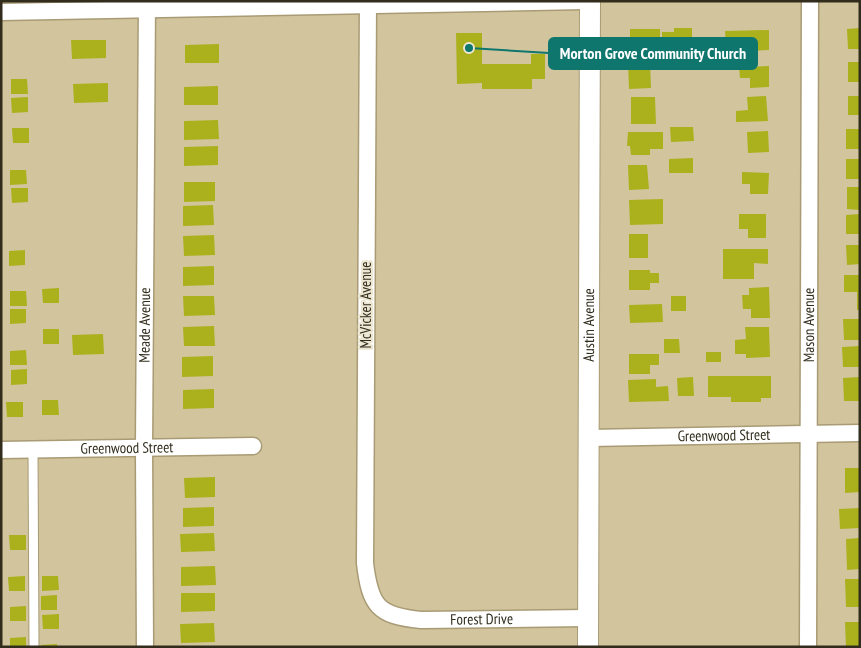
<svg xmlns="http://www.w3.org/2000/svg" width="861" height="648" font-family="'PT Sans Narrow',sans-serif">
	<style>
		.building { fill: #aab11d }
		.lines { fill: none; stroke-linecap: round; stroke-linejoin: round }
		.service-casing { stroke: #a89b75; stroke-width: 11 }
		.minor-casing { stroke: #a89b75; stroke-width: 19 }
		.tertiary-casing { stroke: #a89b75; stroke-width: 22 }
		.service { stroke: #fff; stroke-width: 9 }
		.minor { stroke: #fff; stroke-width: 16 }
		.tertiary { stroke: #fff; stroke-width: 20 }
		.labels { text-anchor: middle; stroke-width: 4.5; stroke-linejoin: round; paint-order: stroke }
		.street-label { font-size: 15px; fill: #312c1c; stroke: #ece6d2 }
		.leader { fill: none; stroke: #0f766e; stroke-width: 2 }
		.callout-dot { fill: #0f766e; stroke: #ece6d2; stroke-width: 2 }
		.callout { fill: #0f766e; stroke: #0f766e; stroke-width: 2 }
		.callout-label { font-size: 16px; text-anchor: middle; font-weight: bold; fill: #fff }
	</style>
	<rect width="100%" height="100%" fill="#d2c59d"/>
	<!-- building -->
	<path class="building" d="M674 28H692V46L674 45V51H662V32H674Z
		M860 28V49H848L847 29Z
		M630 29H660V51H630Z
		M769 30V50L750 51V40L740 41V46H726L725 31Z
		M456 33H482V64H531V54H545V79H532V89H482V83L457 84Z
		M71 40H106V58L72 59Z
		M219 44V63H185V45Z
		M731 57H745L746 67 769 66V87L750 88V78H740L739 67 731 68Z
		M628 62H650L651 88 629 89Z
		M848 62H860V82H848Z
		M11 79H27L28 94H11Z
		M108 83V102L74 103 73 84Z
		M218 86V105H184V87Z
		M766 96 768 121 736 122V111L748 110 747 97Z
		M848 96H860V115H848Z
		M28 97V112L12 113 11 98Z
		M631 97H655L656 124H631Z
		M218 120 219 139 184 140V121Z
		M670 127H693L694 141 671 142Z
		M12 128H29V143H13Z
		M846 129H860V149H846Z
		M768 131 769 152 748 153 747 132Z
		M628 132H663V149H650V155H631L630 146H627Z
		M218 146V165L184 166V147Z
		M693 158V173H669V159Z
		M846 159H860V179H846Z
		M628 165H647L649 189 629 190Z
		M10 170H26L27 184 10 185Z
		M742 172 769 173 768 194H750V184H742Z
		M184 182H215V201L184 202Z
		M847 187H860V210L847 209Z
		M11 188H28V202L12 203Z
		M663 199V224L630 225 629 200Z
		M213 205 214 225 183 226V206Z
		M739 214H766V238H748V229H739Z
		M860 214V234H846V215Z
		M629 234H648V258H629Z
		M214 235 215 255 184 256 183 236Z
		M846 245H860V264L847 265Z
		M723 249H768V264L754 263V279H723Z
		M25 250V265L9 266V251Z
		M214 266V285L183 286V267Z
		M629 270H650V273H659V283H650V290H629Z
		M844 275H860V310H857V292H844Z
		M769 287 770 318H751V309H743L742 295H749V288Z
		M59 288V303H43L42 289Z
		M10 291H26L27 306H10Z
		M183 296H214L215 315 184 316Z
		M671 296H686V311H671Z
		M662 304 663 322 630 323 629 305Z
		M10 309H26V323L10 324Z
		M843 319H860V340H844Z
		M214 326 215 346H184L183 327Z
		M745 327H769L770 357 746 358V354H735V340L746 339Z
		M43 329H59V344H43Z
		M103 334 104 354 73 355 72 335Z
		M664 339H679L680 353H664Z
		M860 346V367H843L842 347Z
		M26 350 27 365H10V351Z
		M706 352H721V362H706Z
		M629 354H659V365H650V374H629Z
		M213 356V376L182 377V357Z
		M27 369V384L11 385V370Z
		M708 376H771V398H761V402H731V397H708Z
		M693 377 694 396H678L677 378Z
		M860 377V401H844L843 378Z
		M656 379V387L668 386 669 401 629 402 628 380Z
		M214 389V408L183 409V390Z
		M42 400H58L59 415H42Z
		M6 402H23V417H7Z
		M845 468H860V492L845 493Z
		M215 477V497L185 498 184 478Z
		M214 507V526L183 527V508Z
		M860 508V528L840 529 839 509Z
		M214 533 215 551 181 552 180 534Z
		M9 535H26V550H10Z
		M860 538V569L847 570 846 539Z
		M215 566 216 585 181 586V567Z
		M25 576V591H9L8 577Z
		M42 576H58L59 590 42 591Z
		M845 579H860V607H846Z
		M181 593H215V611L181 612Z
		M57 595V610H41V596Z
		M26 606V621H10V607Z
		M59 614V629H43L42 615Z
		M845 622H860V647H846Z
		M214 623 215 642 181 643 180 624Z
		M26 637V647H10V638Z
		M57 644V647H41V645Z"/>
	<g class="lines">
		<defs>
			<path id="service" d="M33 450 34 647"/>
			<g id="minor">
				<path id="s1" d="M368 1 365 563C370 606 378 616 421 620L588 618"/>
				<path d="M1 12 585 1"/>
				<path id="s2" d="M589 438 860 433"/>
				<path id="s3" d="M1 450 253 446"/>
				<path id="s4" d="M145 647 144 448 147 1"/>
				<path id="s5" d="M808 647 810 1"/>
			</g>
			<g id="tertiary">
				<path id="s6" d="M588 647 590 1"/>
			</g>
		</defs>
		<!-- service casing -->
		<use href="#service" class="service-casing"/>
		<!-- minor casing -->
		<use href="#minor" class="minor-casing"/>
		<!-- tertiary casing -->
		<use href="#tertiary" class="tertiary-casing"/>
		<!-- service -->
		<use href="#service" class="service"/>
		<!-- minor -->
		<use href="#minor" class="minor"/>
		<!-- tertiary -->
		<use href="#tertiary" class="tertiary"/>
	</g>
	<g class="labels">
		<!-- street labels -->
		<g class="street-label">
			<text transform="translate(366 305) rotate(-90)" y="5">McVicker Avenue</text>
			<text dy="5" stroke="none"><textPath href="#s4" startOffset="322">Meade Avenue</textPath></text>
			<text dy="5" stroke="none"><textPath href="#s6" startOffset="322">Austin Avenue</textPath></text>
			<text dy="5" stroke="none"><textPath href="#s5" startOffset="322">Mason Avenue</textPath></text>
			<text dy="5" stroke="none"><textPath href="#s2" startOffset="135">Greenwood Street</textPath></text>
			<text dy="5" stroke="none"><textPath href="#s3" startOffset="126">Greenwood Street</textPath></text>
			<text dy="5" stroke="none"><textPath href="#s1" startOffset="714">Forest Drive</textPath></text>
		</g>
	</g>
	<!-- callouts -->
	<path class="leader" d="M469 48L549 53"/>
	<circle class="callout-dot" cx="469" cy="48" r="5"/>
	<rect class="callout" x="549" y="38" width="208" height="31" rx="5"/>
	<g class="callout-label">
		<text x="653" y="59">Morton Grove Community Church</text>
	</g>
	<!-- border -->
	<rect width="861" height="648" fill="none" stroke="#312c1c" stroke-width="5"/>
</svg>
